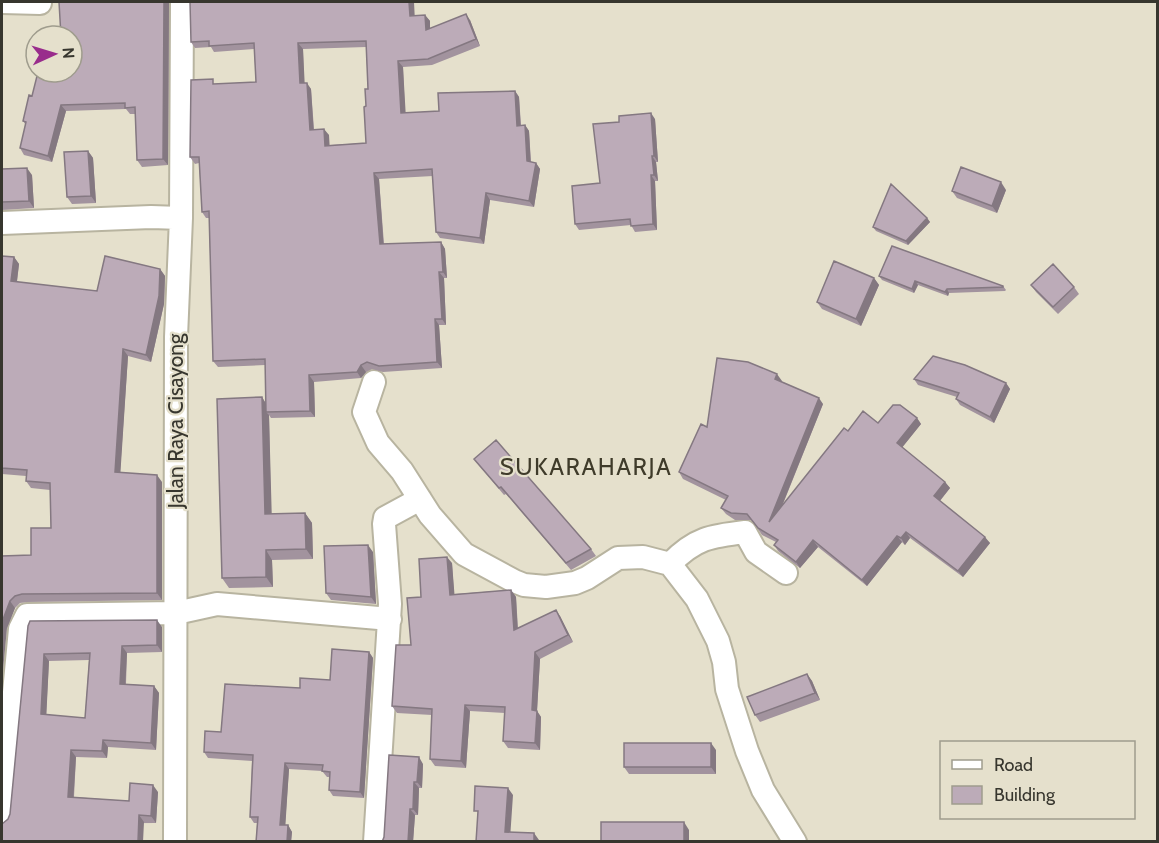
<svg xmlns="http://www.w3.org/2000/svg" width="1159" height="843" font-family="Cabin,sans-serif">
	<style>
		.lines { fill: none; stroke-linecap: round; stroke-linejoin: round }
		.street-casing { stroke: #b8b4a0; stroke-width: 26 }
		.street { stroke: #fff; stroke-width: 22 }
		.wall { fill: #a2939e; fill-rule: evenodd }
		.shaded-wall { fill: #847881 }
		.building { fill: #bcabb8; stroke: #847881; stroke-width: 1.5; fill-rule: evenodd }
		.labels { text-anchor: middle; stroke-width: 4.5; stroke-linejoin: round; paint-order: stroke }
		.street-label { font-size: 21px; fill: #37362e; stroke: #e5e0cc }
		.quarter-label { font-size: 24px; letter-spacing: 1.5px; fill: #3f3b2a; stroke: #e5e0cc }
	</style>
	<rect width="100%" height="100%" fill="#e5e0cc"/>
	<g class="lines">
		<defs>
			<path id="street" d="M2 2 40 3
				M2 223 151 217 181 218
				M374 382 364 412 378 443 402 471 430 515 464 554 514 581 524 585 546 587 575 583 587 578 618 558 643 557 670 564 697 599 718 641 724 662 727 689 747 751 763 790 795 842
				M670 564C695 538 711 536 745 532L756 552 786 573
				M2 819 20 629 27 615 176 613 217 604 390 619
				M175 842 176 337 181 218 182 2
				M375 842 390 604 384 524 385 518 420 499"/>
		</defs>
		<!-- street casing -->
		<use href="#street" class="street-casing"/>
		<!-- street -->
		<use href="#street" class="street"/>
	</g>
	<!-- wall -->
	<path class="wall" d="M59 2H169L168 165 142 167 137 160 135 114H130L126 109 66 111 52 162 24 155 20 148 26 125 23 121 32 96 72 72Z
		M414 15H425L430 21V28L470 20 480 46 432 65 403 67 405 113 439 111 515 91 519 97 521 125H525L529 131 531 162 536 163 540 169 534 207 490 200 484 244 440 238 436 232 433 176 379 179 384 244 441 242 445 249 447 278H444L446 325H439L442 368 383 372 372 369 366 372 361 378 314 382 315 417 271 418 269 415 271 514 305 513 312 523 313 559 272 560 273 587 229 588 222 578 262 397 266 404 265 365 218 367 213 361 209 218H206L202 212 199 163 195 164 190 157 216 84 256 82 254 49 214 52 211 47 195 48 191 42ZM366 47 368 89 366 106V143L329 145V135L314 129 311 89 304 83 303 49Z
		M655 119 658 162H656L658 181H655L657 230 635 232 631 225 579 230 575 224 600 183Z
		M88 151 93 158 96 203 72 204 67 197Z
		M2 169 32 175 34 208 2 210Z
		M1006 190 997 213 957 198 952 191Z
		M927 218 930 222 908 245 876 231 873 227Z
		M2 256 14 257 19 264 17 282 97 291 160 269 165 276 164 304 151 362 128 356 120 472 162 482V600L27 602 20 603 15 608 7 628 2 556 31 555 51 528 50 490 31 488 26 481V476L2 474Z
		M879 276 1003 286 1006 290 1005 291 949 293 948 296 918 285 914 293 882 280Z
		M874 278 879 285 861 326 822 309 817 302Z
		M1031 285 1074 287 1079 294 1058 314 1036 292Z
		M914 379 1006 383 1010 389 994 423 960 405 956 399 957 397 918 385Z
		M782 381 781 382 823 404 783 504 848 431 878 423 917 418 921 424 902 447 945 482 950 488 940 501 990 543 963 577 910 538 905 545 902 542 867 586 818 547 800 568 778 551 774 545 776 542 762 535 752 520H735L726 514 721 508 726 500 683 479 679 472 707 427Z
		M474 459 591 549 596 556 571 570 506 494 504 495Z
		M373 552 376 604 331 600 326 593Z
		M452 563 454 594 511 590 516 597 518 628 560 616 573 642 540 659 537 711 541 717 540 750 508 748 503 741 505 713 470 711 466 768 435 766 430 759 432 715 397 713 392 706 411 645 421 597Z
		M28 626 162 627V652L127 653 126 684 154 686 159 693 156 750 108 747 107 758 76 757 74 797 129 801 158 792 156 823 3 824 8 819 10 814ZM89 660 85 718 46 715 49 661Z
		M369 652 373 658 364 798 333 796 329 790 330 777H327L322 771 289 769 285 825H288L292 832 291 842H256L257 823H254L250 817 252 761 208 758 204 752 221 732 300 688 330 680Z
		M807 674 812 681 820 700 760 722 755 715Z
		M716 750V774H629L624 767Z
		M423 764 422 788H419L418 815H415L413 842H382Z"/>
	<!-- shaded-wall -->
	<path class="shaded-wall" d="M164 2H169L168 165 163 159Z
		M409 2H414L415 22 410 16Z
		M466 14 470 20 480 46 476 39Z
		M425 15 430 21V36L426 30Z
		M298 43 303 49 305 90 300 83Z
		M398 61 403 67 406 119 401 113Z
		M307 83 311 89 314 136 310 130Z
		M515 91 519 97 521 132 517 126Z
		M61 105 66 111 52 162 48 156Z
		M651 113 655 119 658 162 654 156Z
		M525 125 529 131 531 168 527 161Z
		M324 129 329 135 330 152 325 146Z
		M88 151 93 158 96 203 91 196Z
		M652 156 656 162 658 181 654 175Z
		M536 163 540 169 534 207 529 201Z
		M27 168 32 175 34 208 29 201Z
		M374 173 379 179 384 251 380 244Z
		M651 175 655 181 657 230 653 224Z
		M1001 182 1006 190 997 213 992 206Z
		M486 193 490 200 484 244 480 238Z
		M927 218 930 222 908 245 906 241Z
		M441 242 445 249 447 278 443 272Z
		M14 257 19 264 16 288 11 281Z
		M160 269 165 276 164 304 151 362 146 355Z
		M439 272 444 278 446 325 442 319Z
		M874 278 879 285 861 326 856 319Z
		M915 281 918 285 914 293 912 289Z
		M947 289 949 293 948 296 945 292Z
		M435 319 439 325 442 368 437 362Z
		M123 349 128 356 120 479 115 472Z
		M361 365 366 372 361 378 357 372Z
		M777 374 782 381 780 385 775 379Z
		M309 375 314 382 315 417 310 411Z
		M1006 383 1010 389 994 423 990 417Z
		M262 397 268 407 266 412 269 415 272 524 265 514Z
		M819 398 823 404 773 528 769 522Z
		M917 418 921 424 901 449 897 443Z
		M157 475 162 482V600L157 593Z
		M945 482 950 488 938 503 934 496Z
		M305 513 312 523 313 559 306 549Z
		M906 532 910 538 905 545 901 538Z
		M897 536 902 542 867 586 862 580Z
		M985 537 990 543 963 577 958 571Z
		M813 540 818 547 800 568 796 562Z
		M368 545 373 552 376 604 371 597Z
		M266 550 272 560 273 587 266 577Z
		M447 557 452 563 455 601 450 595Z
		M511 590 516 597 518 637 514 630Z
		M10 601 15 608 7 628 2 681V621Z
		M556 610 560 616 573 642 568 635Z
		M157 620 162 627V652L157 645Z
		M122 646 127 653 125 691 120 684Z
		M369 652 373 658 364 798 360 792Z
		M535 652 540 659 537 711 541 717 540 750 535 743 532 710Z
		M44 654 49 661 46 722 41 714Z
		M807 674 812 681 820 700 815 693Z
		M154 686 159 693 156 750 151 743Z
		M465 705 470 711 466 768 461 761Z
		M103 740 108 747 107 758 102 751Z
		M711 743 716 750V774L711 767Z
		M71 750 76 757 73 804 68 797Z
		M419 757 423 764 422 788 417 782Z
		M285 763 289 769 285 831 280 825Z
		M414 782 419 788 418 815 413 809Z
		M153 785 158 792 156 823 151 816Z
		M508 788 513 795 510 839 505 832Z
		M410 809 415 815 413 842H408Z
		M139 815 144 822 143 842H138Z
		M684 822 689 830V842H684Z
		M288 825 292 832 291 842H287Z
		M534 833 539 840V842H534Z"/>
	<!-- building -->
	<path class="building" d="M59 2H164L163 159 137 160 135 107 125 108V103L61 105 48 156 20 148 26 122 23 121 29 95 32 96 38 72H72V36H61Z
		M190 2H409L410 16 425 15 426 30 466 14 476 39 428 59 398 61 401 113 439 111 438 93 515 91 517 126 525 125 527 161 536 163 529 201 486 193 480 238 436 232 432 169 374 173 380 244 441 242 443 272H439L442 319H435L437 362 379 366 367 362 361 365 357 372 309 375 310 411 266 412 265 359 213 361 209 211 202 212 199 157H190L191 80 213 79V84L256 82 254 43 209 46V41L191 42ZM366 41 368 89H365L366 106 364 107 366 143 325 146 324 129 310 130 307 83H300L298 43Z
		M651 113 654 156H652L654 175H651L653 224 631 226 630 219 575 224 572 186 600 183 593 124 619 122V116Z
		M88 151 91 196 67 197 64 152Z
		M961 167 1001 182 992 206 952 191Z
		M27 168 29 201 2 202V169Z
		M891 184 927 218 906 241 873 227Z
		M892 246 1003 286V287L947 289 945 292 915 281 912 289 879 276Z
		M2 256 14 257 11 281 97 291 105 256 160 269 159 296 146 355 123 349 115 472 157 475V593L22 594 15 596 10 601 2 622V556L31 555V528H51L50 483 26 481 27 470 2 468Z
		M834 261 874 278 856 319 817 302Z
		M1053 264 1074 287 1053 307 1031 285Z
		M933 356 965 365 1006 383 990 417 956 399 959 393 914 379Z
		M717 358 748 362 777 374 775 379 819 398 769 522 844 428 848 431 863 411 878 423 893 405H900L917 418 897 443 945 482 934 496 985 537 958 571 906 532 901 538 897 536 862 580 813 540 796 562 774 545 778 540 758 528 747 514 731 513 721 508 728 496 679 472 701 424 707 427Z
		M262 397 265 514 305 513 306 549 266 550V577L222 578 217 399Z
		M496 440 591 549 566 563 501 487 499 488 474 459Z
		M368 545 371 597 326 593 324 546Z
		M447 557 450 595 511 590 514 630 556 610 568 635 535 652 532 710 537 711 535 743 503 741 505 707 465 705 461 761 430 759 432 709 392 706 396 645H411L407 598 421 597 419 559Z
		M157 620V645L122 646 120 684 154 686 151 743 103 740 102 751 71 750 68 797 129 801 130 783 153 785 151 816 139 815 138 842H2V824L8 819 10 814 28 626 30 621ZM90 653 85 718 41 714 44 654Z
		M332 649 369 652 360 792 329 790 330 772 322 771 323 765 285 763 280 825H288L287 842H256L258 817H250L253 755 204 752 205 731 221 732 225 684 300 688V678L330 680Z
		M807 674 815 693 755 715 747 697Z
		M624 743H711V767H624Z
		M389 755 419 757 417 782H414L413 809H410L408 842H382L384 837Z
		M475 786 508 788 505 832 534 833V842H476L478 811H474Z
		M601 822H684V842H601Z"/>
	<g class="labels">
		<!-- street labels -->
		<g class="street-label">
			<text transform="translate(176 421) rotate(-90)" y="7">Jalan Raya Cisayong</text>
		</g>
		<!-- quarter labels -->
		<g class="quarter-label">
			<text x="586" y="475">SUKARAHARJA</text>
		</g>
	</g>
	<!-- border -->
	<rect width="1159" height="843" fill="none" stroke="#37362e" stroke-width="6"/>
	<!-- legend -->
	<rect x="940" y="741" width="195" height="78" fill="#e5e0cc" stroke="#9f9c8d" stroke-width="1.5"/>
	<rect x="952" y="760" width="30" height="9" fill="#ffffff" stroke="#9f9c8d" stroke-width="1.5"/>
	<text x="994" y="771" font-size="18" fill="#37362e">Road</text>
	<rect x="952" y="786" width="30" height="18" fill="#bcabb8" stroke="#9f9c8d" stroke-width="1.5"/>
	<text x="994" y="801" font-size="18" fill="#37362e">Building</text>
	<!-- north arrow -->
	<g transform="translate(54 54) rotate(86)"><circle r="28" fill="#e5e0cc" stroke="#9f9c8d" stroke-width="1.5"/>
	<path d="M0-4.5L10 22L0 15L-10 22Z" fill="#992c8c"/>
	<text y="-9" font-size="16" font-weight="bold" text-anchor="middle" fill="#37362e">N</text>
	</g>
</svg>
